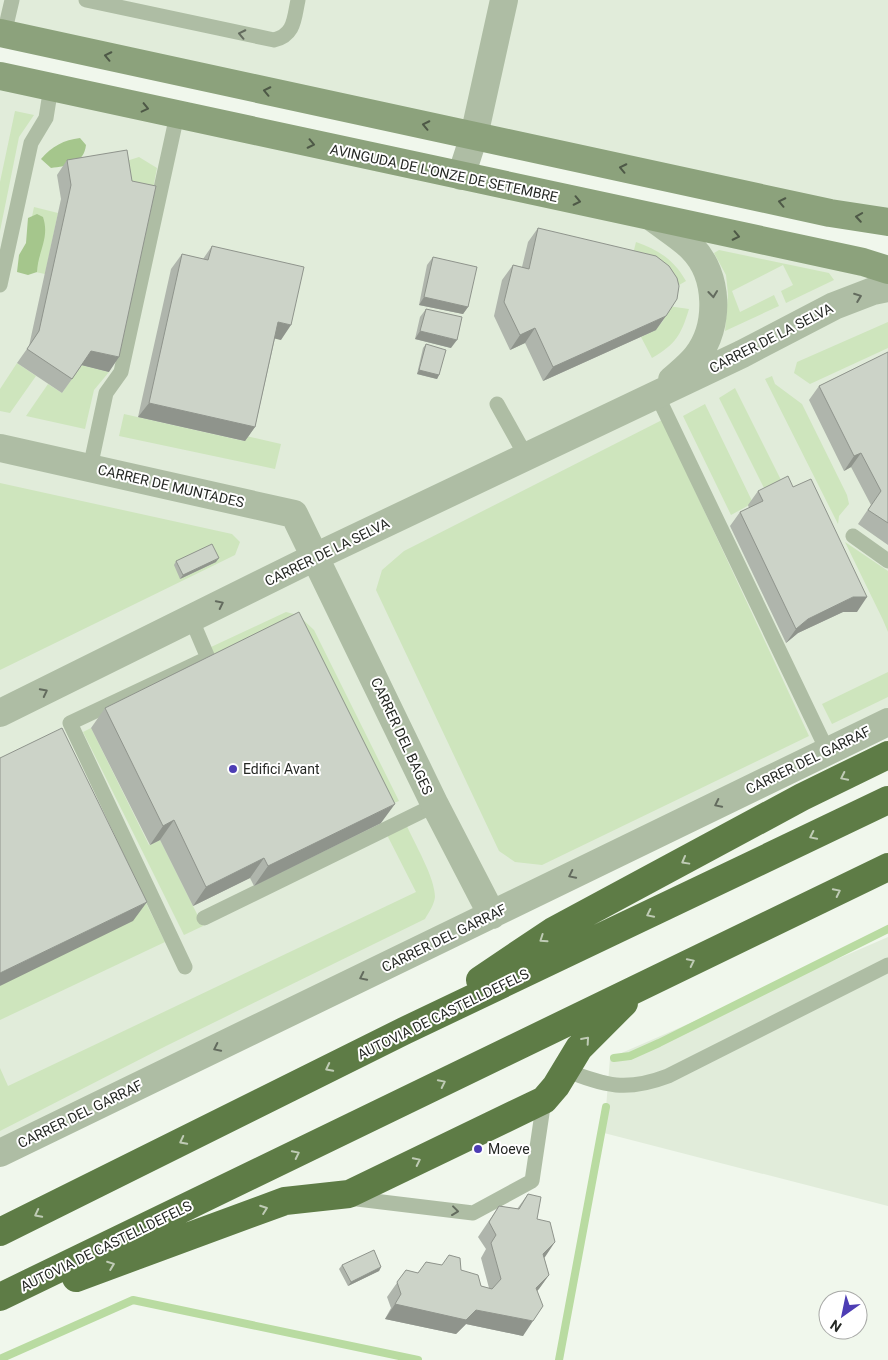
<svg xmlns="http://www.w3.org/2000/svg" width="888" height="1360" font-family="Roboto,sans-serif">
	<style>
		.built { fill: #e1ecda }
		.green { fill: #cee5bd }
		.forest { fill: #a5c68c }
		.lines { fill: none; stroke-linecap: round; stroke-linejoin: round }
		.stream { stroke: #b9dba1; stroke-width: 8 }
		.lane { stroke: #aebda4; stroke-width: 15 }
		.street { stroke: #aebda4; stroke-width: 28 }
		.secondary { stroke: #8ca27c; stroke-width: 28 }
		.highway { stroke: #5e7c46; stroke-width: 28 }
		.wall { fill: #afb5ac }
		.shaded-wall { fill: #8f948c }
		.building { fill: #ccd3c8; stroke: #8f948c }
		.oneway { stroke: #636b5e }
		.oneway2 { stroke: #4e5947 }
		.oneway3 { stroke: #bfcbb5 }
		.poi-dot { fill: #4d3db4; stroke: #fff; stroke-width: 2 }
		.labels { text-anchor: middle; stroke-width: 4; stroke-linejoin: round; paint-order: stroke }
		.street-label { font-size: 14px; fill: #252824; stroke: #fff }
		.poi-label { font-size: 14px; fill: #252824; stroke: #fff; text-anchor: start }
	</style>
	<rect width="100%" height="100%" fill="#f0f7ec"/>
	<!-- built -->
	<path class="built" d="M0 0H888V222L0 33Z
		M0 84 664 228 888 282V722L0 1153Z
		M888 937V1206L604 1133 610 1058Z"/>
	<!-- green -->
	<path class="green" d="M15 111 34 115 19 137 0 231V182Z
		M139 157 157 168 152 194 120 187 117 164Z
		M34 207 58 213 45 274 21 269Z
		M636 242C659 250 674 260 686 281L667 292 630 266Z
		M719 250 829 273 834 280 786 303 781 291 793 285 783 265 732 291 740 312 774 295 779 306 725 331 728 294 726 275 714 253Z
		M668 306 689 309C681 335 676 344 652 358L641 337C656 330 666 323 668 306Z
		M888 322V348L810 384 794 373 797 362Z
		M17 363 36 376 10 413 0 411V389Z
		M81 365 109 372 94 390 85 429 26 416 48 384 62 393Z
		M772 376 775 384 802 404 847 495 849 504 839 516 838 524 765 379Z
		M735 388 785 488 768 496 719 398Z
		M705 404 753 503 731 515 683 416Z
		M124 414 244 441 246 436 281 444 275 469 119 436Z
		M662 420 809 736 542 865 515 862 499 851 376 590 382 570 404 551Z
		M0 483 232 534 240 542 235 555 0 670Z
		M845 542 888 571V632L883 620Z
		M286 612 298 615 314 630 399 801 374 811 217 666 211 647Z
		M888 672V697L832 724 822 704Z
		M91 728 149 845 160 840 203 926 184 935 83 732Z
		M406 824C414 843 435 877 435 897 434 905 429 912 425 919L166 1046 0 1131V1068L8 1086 416 892 386 833Z
		M133 876 165 942 0 1020V986Z"/>
	<!-- forest -->
	<path class="forest" d="M80 138 86 145C84 164 67 166 51 168L41 159C52 146 64 140 80 138Z
		M37 214 43 217C50 238 38 251 37 272L28 275 17 272 19 255 26 243 28 218Z"/>
	<g class="lines">
		<!-- stream -->
		<path class="stream" d="M614 1058 630 1056 659 1043 888 929
			M0 1359 133 1300 418 1360
			M559 1360 606 1107"/>
		<!-- lane -->
		<path class="lane" d="M86 0 274 40C295 35 294 18 298 0
			M4 34 12 0
			M0 285 31 143 46 118 51 87
			M657 395 827 750
			M497 404 527 458
			M90 468 106 393 121 372 177 115
			M853 536 888 561
			M204 918 435 805
			M185 967 70 723 208 658 191 618
			M565 1070C606 1086 626 1092 668 1076L888 965
			M349 1198 473 1213 532 1181 544 1100"/>
		<!-- street -->
		<path class="street" d="M461 176 474 136 504 0
			M653 218C666 228 681 237 692 248 719 275 720 326 697 356 690 365 681 372 672 380
			M0 448 294 514 435 805 492 915
			M0 713 317 556 742 354 834 306 873 291 888 288
			M0 1153 888 722"/>
		<!-- secondary -->
		<path class="secondary" d="M0 33 830 213 888 222
			M0 76 863 262 888 270"/>
		<!-- highway -->
		<path class="highway" d="M480 980 553 931 802 797 888 755
			M0 1232 404 1031 888 800
			M76 1278 285 1201 349 1194 544 1100 556 1086 579 1048 624 1003
			M0 1297 888 867"/>
	</g>
	<!-- wall -->
	<path class="wall" d="M67 160 109 372 82 365 62 393 17 363 29 346 61 199 57 175Z
		M538 228 656 330 543 381 525 343 510 350 494 316 502 280 513 265 522 267 528 242Z
		M212 246 281 340 275 338 255 427 245 441 138 417 171 269 182 254 203 259Z
		M433 257 468 307 463 314 419 305 427 265Z
		M426 309 451 348 415 339 420 317Z
		M426 344 439 375 437 379 417 374 423 348Z
		M888 352V545L858 524 871 505 851 467 844 471 809 400 819 386Z
		M758 491 857 612H843L798 633 786 643 730 526 740 512 749 508 748 505Z
		M176 561 216 562 180 579 174 565Z
		M105 708 381 823 254 886 250 878 193 906 160 840 150 845 91 728Z
		M528 1194 537 1219 544 1257 549 1275 537 1291 523 1336 466 1324 456 1334 385 1319 391 1308 387 1297 406 1270 418 1273 426 1262 461 1270 481 1286 489 1288 481 1258 486 1249 478 1237 499 1206 517 1209Z
		M342 1265 381 1267 379 1271 348 1286 339 1269Z"/>
	<!-- shaded-wall -->
	<path class="shaded-wall" d="M424 297 468 307 463 314 419 305Z
		M666 316 656 330 543 381 553 367Z
		M278 322 291 325 281 340 268 337Z
		M535 328 525 343 510 350 520 335Z
		M420 331 457 340 451 348 415 339Z
		M91 351 119 357 109 372 81 365Z
		M419 370 439 375 437 379 417 374Z
		M149 403 255 427 245 441 138 417Z
		M861 453 851 467 844 471 854 456Z
		M219 558 216 562 180 579 183 575Z
		M853 597H867L857 612H843L798 633 786 643 796 629 808 619Z
		M395 804 381 823 254 886 268 866Z
		M174 820 160 840 150 845 163 826Z
		M264 858 250 878 193 906 206 887Z
		M147 902 133 921 0 986V973Z
		M555 1242 545 1257 533 1268 543 1254Z
		M381 1267 379 1271 348 1286 351 1282Z
		M549 1275 539 1289 526 1302 536 1288Z
		M395 1304 476 1310 533 1321 523 1336 466 1324 456 1334 385 1319Z"/>
	<!-- building -->
	<path class="building" d="M127 150 132 181 156 186 119 357 91 351 72 379 27 349 39 331 68 199 71 185 67 160Z
		M538 228 656 256 669 266 677 278 679 286 677 299 666 316 553 367 535 328 520 335 504 302 513 265 529 269Z
		M212 246 304 267 291 325 278 322 255 427 149 403 182 254 208 260Z
		M433 257 477 267 468 307 424 297Z
		M426 309 462 317 457 340 420 331Z
		M426 344 446 350 439 375 419 370Z
		M888 352V523L868 510 881 491 861 453 854 456 819 386Z
		M788 476 793 487 811 479 867 597H853L808 619 796 629 740 512 763 501 758 491Z
		M212 544 219 558 183 575 176 561Z
		M299 612 395 804 268 866 264 858 206 887 174 820 163 826 105 708Z
		M62 728 147 902 0 973V758Z
		M528 1194 541 1197 537 1219 550 1222 555 1242 543 1254 549 1275 536 1288 543 1306 533 1321 476 1310 466 1320 395 1304 401 1294 397 1282 406 1270 418 1273 426 1262 442 1265 449 1255 460 1258 461 1270 478 1275 481 1286 492 1289 501 1279 491 1243 496 1235 489 1222 499 1206 519 1209Z
		M374 1250 381 1267 351 1282 342 1265Z"/>
	<!-- one-way arrows -->
	<defs><path id="oneway-chevron" d="M-2-3.5L2.5 0L-2 3.5" fill="none" stroke-width="1.6" stroke-linecap="round" stroke-linejoin="round" transform="scale(1.25)"/></defs>
	<g class="oneway">
		<use href="#oneway-chevron" transform="translate(242 34) rotate(-168)"/>
		<use href="#oneway-chevron" transform="translate(713 294) rotate(84)"/>
		<use href="#oneway-chevron" transform="translate(858 297) rotate(-21)"/>
		<use href="#oneway-chevron" transform="translate(220 604) rotate(-26)"/>
		<use href="#oneway-chevron" transform="translate(44 692) rotate(-27)"/>
		<use href="#oneway-chevron" transform="translate(718 804) rotate(154)"/>
		<use href="#oneway-chevron" transform="translate(572 875) rotate(154)"/>
		<use href="#oneway-chevron" transform="translate(363 977) rotate(154)"/>
		<use href="#oneway-chevron" transform="translate(217 1048) rotate(154)"/>
		<use href="#oneway-chevron" transform="translate(455 1211) rotate(7)"/>
	</g>
	<g class="oneway2">
		<use href="#oneway-chevron" transform="translate(108 56) rotate(-168)"/>
		<use href="#oneway-chevron" transform="translate(267 91) rotate(-168)"/>
		<use href="#oneway-chevron" transform="translate(145 108) rotate(13)"/>
		<use href="#oneway-chevron" transform="translate(426 125) rotate(-168)"/>
		<use href="#oneway-chevron" transform="translate(311 144) rotate(12)"/>
		<use href="#oneway-chevron" transform="translate(623 168) rotate(-168)"/>
		<use href="#oneway-chevron" transform="translate(577 201) rotate(12)"/>
		<use href="#oneway-chevron" transform="translate(782 202) rotate(-168)"/>
		<use href="#oneway-chevron" transform="translate(859 217) rotate(-171)"/>
		<use href="#oneway-chevron" transform="translate(736 236) rotate(12)"/>
	</g>
	<g class="oneway3">
		<use href="#oneway-chevron" transform="translate(844 777) rotate(154)"/>
		<use href="#oneway-chevron" transform="translate(813 836) rotate(154)"/>
		<use href="#oneway-chevron" transform="translate(685 861) rotate(151)"/>
		<use href="#oneway-chevron" transform="translate(837 892) rotate(-26)"/>
		<use href="#oneway-chevron" transform="translate(650 914) rotate(154)"/>
		<use href="#oneway-chevron" transform="translate(543 939) rotate(146)"/>
		<use href="#oneway-chevron" transform="translate(691 962) rotate(-26)"/>
		<use href="#oneway-chevron" transform="translate(586 1040) rotate(-49)"/>
		<use href="#oneway-chevron" transform="translate(329 1068) rotate(153)"/>
		<use href="#oneway-chevron" transform="translate(442 1083) rotate(-26)"/>
		<use href="#oneway-chevron" transform="translate(183 1141) rotate(153)"/>
		<use href="#oneway-chevron" transform="translate(296 1154) rotate(-26)"/>
		<use href="#oneway-chevron" transform="translate(417 1161) rotate(-26)"/>
		<use href="#oneway-chevron" transform="translate(264 1209) rotate(-20)"/>
		<use href="#oneway-chevron" transform="translate(38 1214) rotate(153)"/>
		<use href="#oneway-chevron" transform="translate(111 1265) rotate(-21)"/>
	</g>
	<!-- markers -->
	<g class="poi-dot">
		<circle cx="233" cy="769" r="5"/>
		<circle cx="478" cy="1149" r="5"/>
	</g>
	<g class="labels">
		<!-- street labels -->
		<g class="street-label">
			<text transform="translate(444 173) rotate(12)" y="5">AVINGUDA DE L'ONZE DE SETEMBRE</text>
			<text transform="translate(771 338) rotate(-27)" y="5">CARRER DE LA SELVA</text>
			<text transform="translate(171 486) rotate(13)" y="5">CARRER DE MUNTADES</text>
			<text transform="translate(327 552) rotate(-26)" y="5">CARRER DE LA SELVA</text>
			<text transform="translate(402 736) rotate(65)" y="5">CARRER DEL BAGES</text>
			<text transform="translate(808 760) rotate(-26)" y="5">CARRER DEL GARRAF</text>
			<text transform="translate(444 938) rotate(-26)" y="5">CARRER DEL GARRAF</text>
			<text transform="translate(443 1014) rotate(-26)" y="5">AUTOVIA DE CASTELLDEFELS</text>
			<text transform="translate(80 1114) rotate(-26)" y="5">CARRER DEL GARRAF</text>
			<text transform="translate(106 1246) rotate(-26)" y="5">AUTOVIA DE CASTELLDEFELS</text>
		</g>
		<!-- poi labels -->
		<g class="poi-label">
			<text x="243" y="774">Edifici Avant</text>
			<text x="488" y="1154">Moeve</text>
		</g>
	</g>
	<!-- north arrow -->
	<g transform="translate(843 1315) rotate(213)"><circle r="24" fill="#ffffff" stroke="#a8a9a7"/>
	<path d="M0-4L9 19L0 12L-9 19Z" fill="#4d3db4"/>
	<text y="-8" font-size="14" font-weight="bold" text-anchor="middle" fill="#252824">N</text>
	</g>
</svg>
